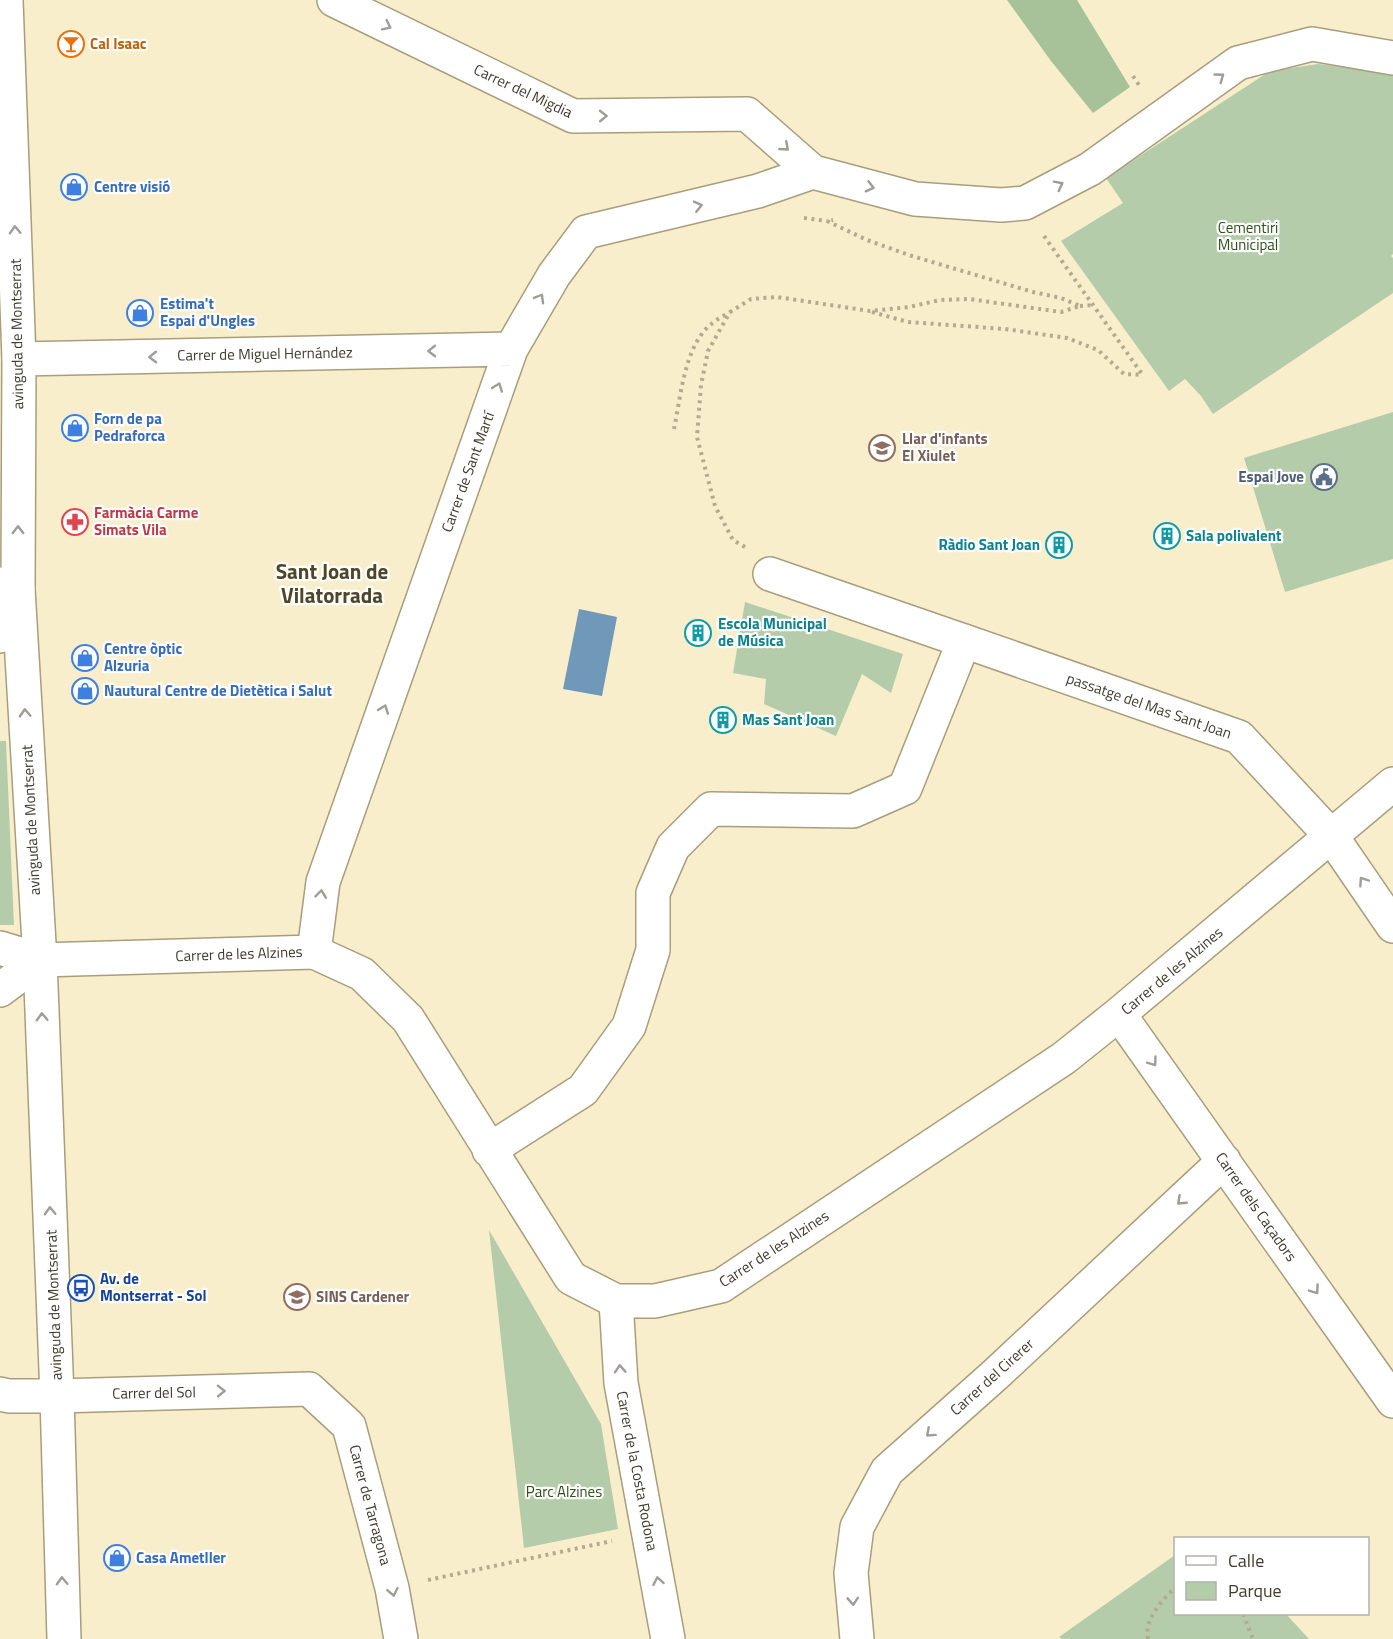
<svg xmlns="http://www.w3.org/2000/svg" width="1393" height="1639" font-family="'Titillium Web',sans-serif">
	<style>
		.green { fill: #b5ccaa }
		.forest { fill: #a7c299 }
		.water { fill: #7098b8 }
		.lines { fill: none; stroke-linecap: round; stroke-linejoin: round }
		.pedestrian-casing { stroke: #a89e7d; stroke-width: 36 }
		.minor-casing { stroke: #a89e7d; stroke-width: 36 }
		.tertiary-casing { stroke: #a89e7d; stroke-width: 36 }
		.path { stroke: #b3ab90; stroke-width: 4; stroke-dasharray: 3 4.5; stroke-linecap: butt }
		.pedestrian { stroke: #fff; stroke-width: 33 }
		.minor { stroke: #fff; stroke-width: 33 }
		.tertiary { stroke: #fff; stroke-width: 33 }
		.oneway { stroke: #9f9d96 }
		.labels { text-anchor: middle; stroke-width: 4.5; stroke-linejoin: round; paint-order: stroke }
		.food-label { font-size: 15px; font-weight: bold; fill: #c56008; stroke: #fff; text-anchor: start }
		.street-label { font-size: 15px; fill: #3f3b2d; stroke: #fff }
		.shop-label { font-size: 15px; font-weight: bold; fill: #366cbe; stroke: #fff; text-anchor: start }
		.park-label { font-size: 15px; fill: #2d5017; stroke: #fff }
		.education-label { font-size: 15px; font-weight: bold; fill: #785e54; stroke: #fff; text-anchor: start }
		.service-label { font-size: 15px; font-weight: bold; fill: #4e5e75; stroke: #fff; text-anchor: end }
		.health-label { font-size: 15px; font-weight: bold; fill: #be3a42; stroke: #fff; text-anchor: start }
		.culture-label { font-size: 15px; font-weight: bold; fill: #0d838f; stroke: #fff; text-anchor: start }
		.transit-label { font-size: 15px; font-weight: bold; fill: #164399; stroke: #fff; text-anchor: start }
		.district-label { font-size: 21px; font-weight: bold; fill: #4f4628; stroke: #fff }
	</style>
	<rect width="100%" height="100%" fill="#f9eecb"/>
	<!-- green -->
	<path class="green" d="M1318 64 1393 73V254L1391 256 1393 258V293L1213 414 1201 396 1185 379 1169 391 1061 241 1123 203 1106 178 1270 71Z
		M1393 412V559L1285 592 1244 458Z
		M745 602 903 654 891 693 862 674 836 736 764 704 766 679 733 673Z
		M0 741H6L14 925H0Z
		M489 1230 601 1424 618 1529 524 1548Z
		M1175 1555 1176 1614H1286L1309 1639H1062L1059 1637Z"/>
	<!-- forest -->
	<path class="forest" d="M1007 0H1077L1130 87 1093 113 1051 61Z"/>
	<!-- water -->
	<path class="water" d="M579 609 617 617 602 696 563 689Z"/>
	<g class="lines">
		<defs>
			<path id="pedestrian" d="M964 641 1239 737 1332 837"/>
			<path id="minor" d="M334 0 573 116 747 114 813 172 915 199 1001 205 1025 203 1090 169 1238 63 1312 44 1393 58
				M19 359 511 349
				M0 584 18 589 0 636
				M1332 837 1393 926
				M0 948 40 960 314 952 362 974 408 1019 571 1278 616 1301H655L721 1286 1064 1058 1119 1014 1393 784
				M314 952 323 882 511 349 554 275 586 232 758 191 813 172
				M0 990 40 960
				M1119 1014 1393 1401
				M489 1150 583 1090 629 1026 653 950V893L673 847 711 809 853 811 905 788 964 641 770 574
				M616 1301 621 1383 668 1639
				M0 1394 9 1396H57L309 1389 349 1426 392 1588 401 1639
				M857 1639 851 1573 857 1527 887 1471 996 1374 1224 1161"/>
			<path id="tertiary" d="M6 0 19 359 18 589 40 960 57 1396 64 1639"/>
		</defs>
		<!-- pedestrian casing -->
		<use href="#pedestrian" class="pedestrian-casing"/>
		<!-- minor casing -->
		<use href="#minor" class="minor-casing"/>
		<!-- tertiary casing -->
		<use href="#tertiary" class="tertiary-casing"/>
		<!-- path -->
		<path class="path" d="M1133 76 1139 85
			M804 218 827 221
			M1044 236 1142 374
			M1080 306 1093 305
			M872 312 908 322 1005 329 1067 338 1098 350 1124 374 1143 375
			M674 429C681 396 684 348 710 325 716 320 723 316 730 312
			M745 547 733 540 715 506 697 437 701 385 708 351 730 312 751 299 777 297 870 311 909 307 940 300 969 299 1061 312 1080 306 1061 298 1033 292 912 256 867 240 827 221 833 220
			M428 1580 612 1541
			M1243 1614 1253 1639
			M1148 1639C1144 1619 1162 1600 1176 1587"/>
		<!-- pedestrian -->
		<use href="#pedestrian" class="pedestrian"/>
		<!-- minor -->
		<use href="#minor" class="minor"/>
		<!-- tertiary -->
		<use href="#tertiary" class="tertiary"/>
	</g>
	<!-- one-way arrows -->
	<defs><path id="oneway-chevron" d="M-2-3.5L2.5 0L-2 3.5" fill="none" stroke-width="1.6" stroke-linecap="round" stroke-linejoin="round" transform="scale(1.5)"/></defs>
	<g class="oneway">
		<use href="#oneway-chevron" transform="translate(387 26) rotate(26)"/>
		<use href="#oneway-chevron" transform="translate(1220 77) rotate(-36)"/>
		<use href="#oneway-chevron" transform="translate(603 116) rotate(-1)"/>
		<use href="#oneway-chevron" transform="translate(785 147) rotate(41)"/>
		<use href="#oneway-chevron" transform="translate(1059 185) rotate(-27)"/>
		<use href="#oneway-chevron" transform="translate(870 187) rotate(15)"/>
		<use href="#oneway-chevron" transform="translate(698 206) rotate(-13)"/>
		<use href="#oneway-chevron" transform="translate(15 230) rotate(-92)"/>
		<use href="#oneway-chevron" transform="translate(540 298) rotate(-60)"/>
		<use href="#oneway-chevron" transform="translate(432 351) rotate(179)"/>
		<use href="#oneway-chevron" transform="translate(153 357) rotate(179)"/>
		<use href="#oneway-chevron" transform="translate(498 387) rotate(-70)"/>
		<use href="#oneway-chevron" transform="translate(18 530) rotate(-90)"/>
		<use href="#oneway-chevron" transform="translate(384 709) rotate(-70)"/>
		<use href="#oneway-chevron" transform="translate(25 713) rotate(-93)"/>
		<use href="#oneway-chevron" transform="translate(1363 881) rotate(-124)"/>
		<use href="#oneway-chevron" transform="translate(321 894) rotate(-83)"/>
		<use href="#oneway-chevron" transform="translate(42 1017) rotate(-92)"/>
		<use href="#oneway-chevron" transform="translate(1153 1062) rotate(54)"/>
		<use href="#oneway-chevron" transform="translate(1181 1201) rotate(137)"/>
		<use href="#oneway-chevron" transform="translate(50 1211) rotate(-92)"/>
		<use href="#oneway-chevron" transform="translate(1315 1290) rotate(55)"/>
		<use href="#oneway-chevron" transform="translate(620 1369) rotate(-94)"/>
		<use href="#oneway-chevron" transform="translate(221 1391) rotate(-1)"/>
		<use href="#oneway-chevron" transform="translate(930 1433) rotate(138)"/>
		<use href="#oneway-chevron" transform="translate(62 1581) rotate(-92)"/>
		<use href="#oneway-chevron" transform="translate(658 1581) rotate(-100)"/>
		<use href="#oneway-chevron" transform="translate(393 1592) rotate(79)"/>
		<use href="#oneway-chevron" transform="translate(853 1601) rotate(86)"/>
	</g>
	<!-- icons -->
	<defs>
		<symbol id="bar-ring" viewBox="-11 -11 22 22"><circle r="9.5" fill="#fff" stroke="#e8710a" stroke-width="1.5"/><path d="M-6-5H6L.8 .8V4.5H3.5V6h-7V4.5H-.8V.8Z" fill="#e8710a"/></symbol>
		<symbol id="shop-ring" viewBox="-11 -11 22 22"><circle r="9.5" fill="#fff" stroke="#3f7fe0" stroke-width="1.5"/><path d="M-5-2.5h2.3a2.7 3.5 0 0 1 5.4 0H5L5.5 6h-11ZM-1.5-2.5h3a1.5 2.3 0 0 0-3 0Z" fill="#3f7fe0"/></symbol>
		<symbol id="school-ring" viewBox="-11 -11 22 22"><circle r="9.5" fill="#fff" stroke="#8d6e63" stroke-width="1.5"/><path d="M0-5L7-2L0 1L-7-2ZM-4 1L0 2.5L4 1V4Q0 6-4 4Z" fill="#8d6e63"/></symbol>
		<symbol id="civic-ring" viewBox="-11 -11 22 22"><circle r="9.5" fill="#fff" stroke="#5c6f8a" stroke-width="1.5"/><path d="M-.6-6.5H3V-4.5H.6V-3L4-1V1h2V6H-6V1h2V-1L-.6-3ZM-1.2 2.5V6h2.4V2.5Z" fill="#5c6f8a"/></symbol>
		<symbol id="pharmacy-ring" viewBox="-11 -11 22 22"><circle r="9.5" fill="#fff" stroke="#e0444e" stroke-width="1.5"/><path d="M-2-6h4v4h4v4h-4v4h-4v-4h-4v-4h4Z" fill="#e0444e"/></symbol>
		<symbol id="building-ring" viewBox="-11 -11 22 22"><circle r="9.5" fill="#fff" stroke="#0f9aa8" stroke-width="1.5"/><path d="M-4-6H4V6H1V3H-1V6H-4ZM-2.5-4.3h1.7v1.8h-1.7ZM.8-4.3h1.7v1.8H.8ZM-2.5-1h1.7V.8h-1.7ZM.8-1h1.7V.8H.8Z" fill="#0f9aa8"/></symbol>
		<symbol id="bus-ring" viewBox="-11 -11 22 22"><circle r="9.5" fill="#fff" stroke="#1a4fb4" stroke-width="1.5"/><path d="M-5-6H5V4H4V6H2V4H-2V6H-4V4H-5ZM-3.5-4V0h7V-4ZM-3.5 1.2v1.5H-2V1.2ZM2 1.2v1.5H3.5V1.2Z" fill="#1a4fb4"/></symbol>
	</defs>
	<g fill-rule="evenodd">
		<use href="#bar-ring" x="56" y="29" width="30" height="30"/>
		<use href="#shop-ring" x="59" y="172" width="30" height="30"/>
		<use href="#shop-ring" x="125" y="298" width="30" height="30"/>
		<use href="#shop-ring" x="60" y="413" width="30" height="30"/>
		<use href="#school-ring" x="867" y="433" width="30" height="30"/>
		<use href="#civic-ring" x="1309" y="462" width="30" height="30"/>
		<use href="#pharmacy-ring" x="60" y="507" width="30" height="30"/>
		<use href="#building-ring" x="1152" y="521" width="30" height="30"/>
		<use href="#building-ring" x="1044" y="530" width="30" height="30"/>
		<use href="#building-ring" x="683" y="618" width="30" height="30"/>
		<use href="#shop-ring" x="70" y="643" width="30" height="30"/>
		<use href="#shop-ring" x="70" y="676" width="30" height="30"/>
		<use href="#building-ring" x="708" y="705" width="30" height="30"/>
		<use href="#bus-ring" x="66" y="1273" width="30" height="30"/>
		<use href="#school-ring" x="282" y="1282" width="30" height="30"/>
		<use href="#shop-ring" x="102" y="1543" width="30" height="30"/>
	</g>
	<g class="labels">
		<!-- food labels -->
		<g class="food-label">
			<text x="90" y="49">Cal Isaac</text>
		</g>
		<!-- street labels -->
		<g class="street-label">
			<text transform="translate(523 91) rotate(25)" y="5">Carrer del Migdia</text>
			<text transform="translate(17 334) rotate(-91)" y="5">avinguda de Montserrat</text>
			<text transform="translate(265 354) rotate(-1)" y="5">Carrer de Miguel Hernández</text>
			<text transform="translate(468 472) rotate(-70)" y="5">Carrer de Sant Martí</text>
			<text transform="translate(1149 706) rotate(19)" y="5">passatge del Mas Sant Joan</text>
			<text transform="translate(31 820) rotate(-93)" y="5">avinguda de Montserrat</text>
			<text transform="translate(239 954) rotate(-2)" y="5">Carrer de les Alzines</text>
			<text transform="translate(1172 971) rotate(-40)" y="5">Carrer de les Alzines</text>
			<text transform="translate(1256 1207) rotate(55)" y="5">Carrer dels Caçadors</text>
			<text transform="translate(774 1249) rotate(-33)" y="5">Carrer de les Alzines</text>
			<text transform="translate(54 1305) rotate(-92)" y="5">avinguda de Montserrat</text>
			<text transform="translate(992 1377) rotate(-42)" y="5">Carrer del Cirerer</text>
			<text transform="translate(154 1393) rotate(-1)" y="5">Carrer del Sol</text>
			<text transform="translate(637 1471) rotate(79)" y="5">Carrer de la Costa Rodona</text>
			<text transform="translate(370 1505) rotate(75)" y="5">Carrer de Tarragona</text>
		</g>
		<!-- shop labels -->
		<g class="shop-label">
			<text x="94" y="192">Centre visió</text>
			<text x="160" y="309">Estima't<tspan x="160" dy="17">Espai d'Ungles</tspan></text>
			<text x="94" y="424">Forn de pa<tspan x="94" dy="17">Pedraforca</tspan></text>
			<text x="104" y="654">Centre òptic<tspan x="104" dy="17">Alzuria</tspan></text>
			<text x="104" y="696">Nautural Centre de Dietètica i Salut</text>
			<text x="136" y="1563">Casa Ametller</text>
		</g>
		<!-- park labels -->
		<g class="park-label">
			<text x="1248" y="233">Cementiri<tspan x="1248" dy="17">Municipal</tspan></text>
			<text x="564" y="1497">Parc Alzines</text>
		</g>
		<!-- education labels -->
		<g class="education-label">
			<text x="902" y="444">Llar d'infants<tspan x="902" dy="17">El Xiulet</tspan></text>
			<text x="316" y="1302">SINS Cardener</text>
		</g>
		<!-- service labels -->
		<g class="service-label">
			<text x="1304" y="482">Espai Jove</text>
		</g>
		<!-- health labels -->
		<g class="health-label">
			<text x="94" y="518">Farmàcia Carme<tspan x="94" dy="17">Simats Vila</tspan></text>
		</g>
		<!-- culture labels -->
		<g class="culture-label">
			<text x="1186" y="541">Sala polivalent</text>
			<text x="1040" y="550" text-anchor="end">Ràdio Sant Joan</text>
			<text x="718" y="629">Escola Municipal<tspan x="718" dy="17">de Música</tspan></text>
			<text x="742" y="725">Mas Sant Joan</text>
		</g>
		<!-- transit labels -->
		<g class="transit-label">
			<text x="100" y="1284">Av. de<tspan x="100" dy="17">Montserrat - Sol</tspan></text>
		</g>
		<!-- district labels -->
		<g class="district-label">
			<text x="332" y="579">Sant Joan de<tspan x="332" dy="24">Vilatorrada</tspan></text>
		</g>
	</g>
	<!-- legend -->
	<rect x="1174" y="1537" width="195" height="78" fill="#ffffff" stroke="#b2b1ab" stroke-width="1.5"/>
	<rect x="1186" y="1556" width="30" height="9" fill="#ffffff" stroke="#b2b1ab" stroke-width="1.5"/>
	<text x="1228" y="1567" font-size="18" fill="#3f3b2d">Calle</text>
	<rect x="1186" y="1582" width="30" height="18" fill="#b5ccaa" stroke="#b2b1ab" stroke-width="1.5"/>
	<text x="1228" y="1597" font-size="18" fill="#3f3b2d">Parque</text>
</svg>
